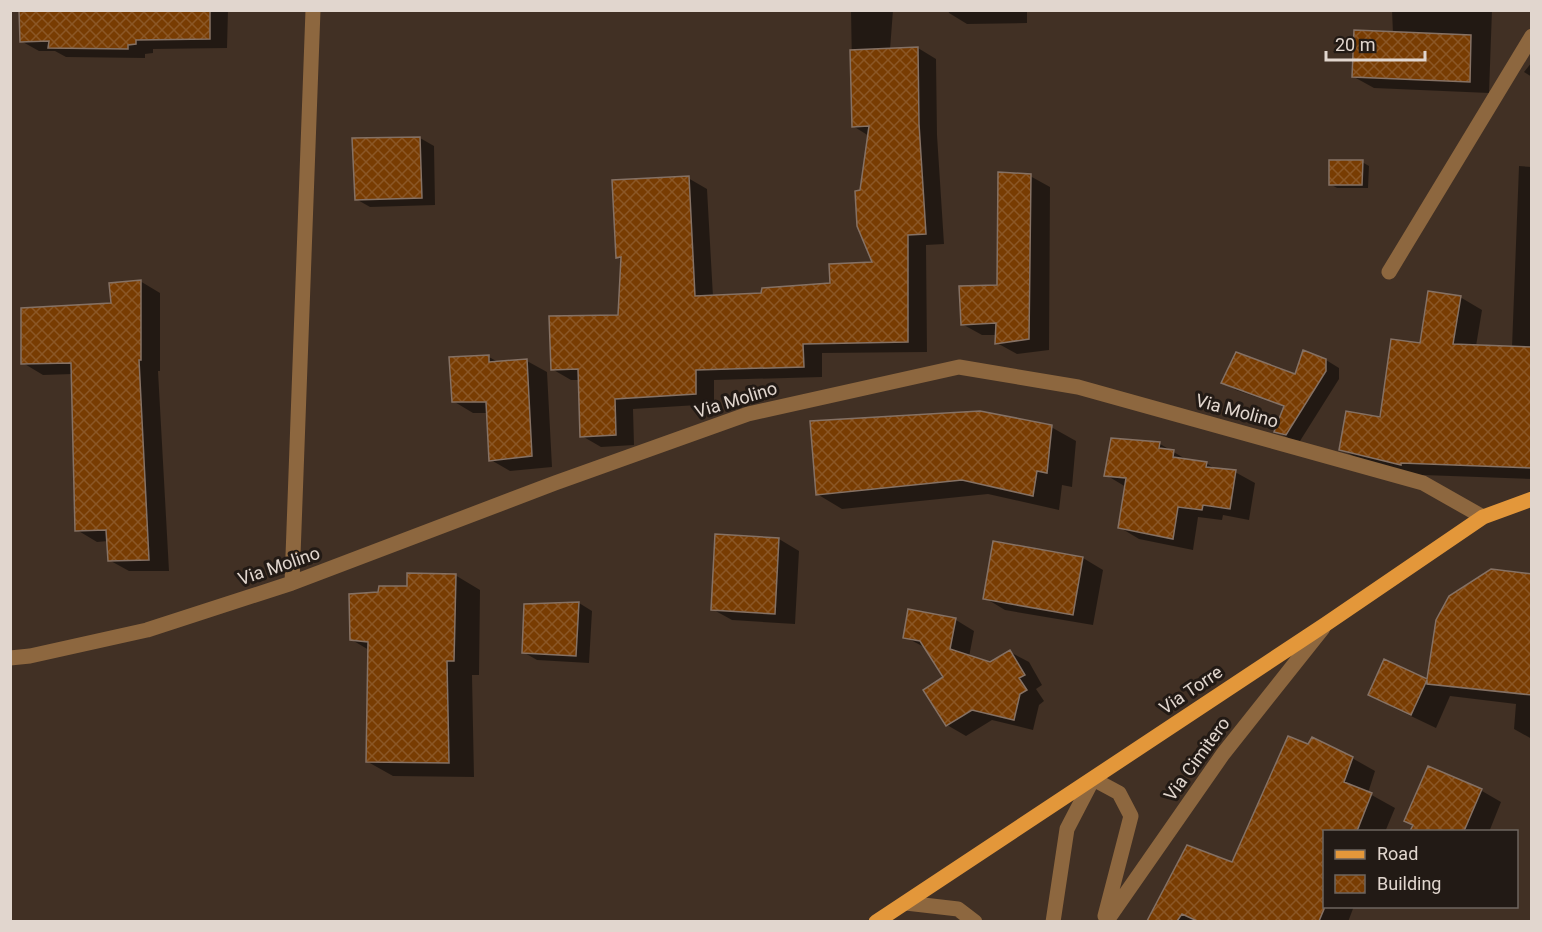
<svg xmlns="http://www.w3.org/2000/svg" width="1542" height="932" font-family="Roboto,sans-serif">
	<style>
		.shadow { fill: #0007 }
		.building { fill: url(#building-cross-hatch); stroke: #857164; stroke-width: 1.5 }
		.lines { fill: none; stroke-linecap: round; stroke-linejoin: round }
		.minor { stroke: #8d673f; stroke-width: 15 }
		.major { stroke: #e3973a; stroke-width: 15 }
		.labels { text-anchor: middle; stroke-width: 6; stroke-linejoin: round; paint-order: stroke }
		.street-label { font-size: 18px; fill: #e1d6ce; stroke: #221a15 }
	</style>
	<defs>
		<pattern id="building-cross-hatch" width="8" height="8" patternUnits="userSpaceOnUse" patternTransform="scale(1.5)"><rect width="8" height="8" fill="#783c02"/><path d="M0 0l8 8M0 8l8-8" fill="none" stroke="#8b5726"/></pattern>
	</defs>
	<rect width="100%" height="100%" fill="#413024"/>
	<!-- shadow -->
	<path class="shadow" d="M20 10H228L227 48 153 49V53L145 54V58L66 57 55 51H39L21 41Z
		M851 10H893L890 50 918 48 936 59 937 135 944 244 926 245 927 352 822 353V377L714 380V404L633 409 634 445 601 447 582 436 580 380H571L552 369 619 316 622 260 617 257 688 178 707 189 713 297 763 294 831 285 874 264 862 191 869 136 853 126Z
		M948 10H1027V23L967 24 949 13Z
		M1392 10H1492L1489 93 1374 88 1354 77 1393 34Z
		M1532 62V77L1524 72Z
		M420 138 434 146 435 205 370 207 356 199 354 140Z
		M1362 162 1369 166 1368 188H1337L1330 184Z
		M1519 166 1532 167V479L1423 475 1422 477 1362 461 1341 449 1381 419 1421 345 1460 297 1482 310 1476 346 1512 347Z
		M1030 176 1050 187 1049 350 1017 354 997 343V335H982L962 324 998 287Z
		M140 281 160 293V371H158L169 571H129L109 560 108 541 97 542 77 530 73 374 43 375 23 363 112 304Z
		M489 357 498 362 527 361 547 372 552 467 510 471 491 460 488 413H473L453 401Z
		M1326 360 1339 368V379L1300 441 1290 439 1276 431 1285 407 1236 390 1223 382 1296 376Z
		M1051 427 1076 441 1072 487 1062 485 1059 510 988 494 842 509 817 494Z
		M1160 444 1189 461 1206 463 1216 469 1235 472 1255 483 1249 520 1223 515 1222 520 1198 517 1193 550 1139 539 1119 527 1126 487 1106 475Z
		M779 539 799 551 795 624 732 620 712 609Z
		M1083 558 1103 570 1093 625 1005 610 985 598Z
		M455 575 480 590 479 675H472L474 777 393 776 368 762 369 650 352 640 380 593Z
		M1532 575V739L1514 729 1516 704 1450 696 1436 728 1394 708 1369 694 1385 661 1429 681Z
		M579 603 592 611 589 663 537 660 523 652Z
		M956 620 974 631 969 657 990 663 1010 652 1029 662 1042 685 1036 689 1044 701 1039 705 1033 730 992 720 966 736 947 725 925 690 945 678 926 648 905 637Z
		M1309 746 1352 758 1375 771 1368 793 1395 808 1385 832H1324V906H1354L1348 922H1310L1300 916 1297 922H1149L1187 847 1233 864Z
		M1428 768 1482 791 1501 802 1489 832H1412Z"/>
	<!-- building -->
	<path class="building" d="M19 10H210V39L136 40V44L128 45V49L48 48 49 41 20 42Z
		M1354 30 1471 35 1470 82 1352 77Z
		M918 47 919 124 926 234 908 235V342L803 344 804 367 696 370V394L615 399 616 435 580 437 578 369 551 370 549 316 618 315 621 257 616 258 612 180 689 176 695 296 761 293 762 288 830 283 829 264 872 262 857 226 855 191 860 190 869 126 852 127 850 50Z
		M420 137 422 198 355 200 352 138Z
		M1329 160H1363L1362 185H1329Z
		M998 172 1031 174 1029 339 995 344 996 323 961 325 959 286 997 285Z
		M141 280V360H139L149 560 108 561 106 530 75 531 71 363 21 364V308L111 303 109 283Z
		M1428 291 1461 296 1453 344 1532 347V468L1401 463V465L1339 450 1346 411 1380 417 1391 339 1420 343Z
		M1303 350 1326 359V371L1286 435 1274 432 1284 406 1221 383 1236 352 1295 374Z
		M489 355V362L527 359 532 456 489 461 486 402H452L449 357Z
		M980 411 1052 425 1047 473 1037 471 1033 496 962 480 816 495 810 421Z
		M1111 438 1160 442 1159 448 1174 450 1173 457 1207 462 1206 467 1236 470 1230 509 1203 505 1202 510 1178 507 1173 539 1118 528 1126 478 1104 476Z
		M715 534 779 538 775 614 711 610Z
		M993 541 1083 557 1073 615 983 599Z
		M1491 569 1532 574V695L1427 684V680L1411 715 1368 695 1384 659 1427 679 1436 620 1449 596Z
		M407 573 456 574 454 661H447L449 763 366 762 368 642 350 640 349 594 378 592 379 586H407Z
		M579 602 576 656 522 653 524 604Z
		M908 609 956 618 950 649 990 662 1010 650 1025 675 1019 678 1027 690 1020 694 1014 720 972 710 946 726 923 690 943 677 920 641 903 638Z
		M1288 736 1308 744 1312 737 1353 757 1344 782 1372 793 1357 831H1324V909L1319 921H1197L1182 914 1177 921H1147L1187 845 1232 862Z
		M1428 766 1482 789 1464 831H1410L1413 825 1404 821Z"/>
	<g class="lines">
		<!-- minor -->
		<path class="minor" d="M1389 272 1532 36
			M292 583 313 10
			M10 658 30 656 147 630 292 583 555 483 748 414 959 367 1078 387 1423 483 1483 517
			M906 903 958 909 975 922
			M1053 922 1067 829 1093 779 1119 793 1131 816 1105 916
			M1106 922 1223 754 1323 628"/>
		<!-- major -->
		<path class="major" d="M876 922 1326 624 1483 517 1532 499"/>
	</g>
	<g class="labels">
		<!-- street labels -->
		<g class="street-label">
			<text transform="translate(736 400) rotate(-17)" y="6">Via Molino</text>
			<text transform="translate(1237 411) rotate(15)" y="6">Via Molino</text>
			<text transform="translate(279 566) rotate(-19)" y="6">Via Molino</text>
			<text transform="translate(1191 690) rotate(-34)" y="6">Via Torre</text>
			<text transform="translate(1197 759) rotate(-54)" y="6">Via Cimitero</text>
		</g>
	</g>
	<!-- border -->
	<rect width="1542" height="932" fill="none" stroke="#e1d6ce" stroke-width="24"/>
	<!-- legend -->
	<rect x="1323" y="830" width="195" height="78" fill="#221a15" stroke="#6e655f" stroke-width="1.5"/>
	<rect x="1335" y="850" width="30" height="9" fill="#e3973a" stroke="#6e655f" stroke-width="1.5"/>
	<text x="1377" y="860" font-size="18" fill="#e1d6ce">Road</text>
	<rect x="1335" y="875" width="30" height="18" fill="url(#building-cross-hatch)" stroke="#6e655f" stroke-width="1.5"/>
	<text x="1377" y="890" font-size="18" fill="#e1d6ce">Building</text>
	<!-- scale -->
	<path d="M1326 51v9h99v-9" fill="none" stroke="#e1d6ce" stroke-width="3"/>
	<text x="1335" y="51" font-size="18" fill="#e1d6ce" stroke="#221a15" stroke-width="4.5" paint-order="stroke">20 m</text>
</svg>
